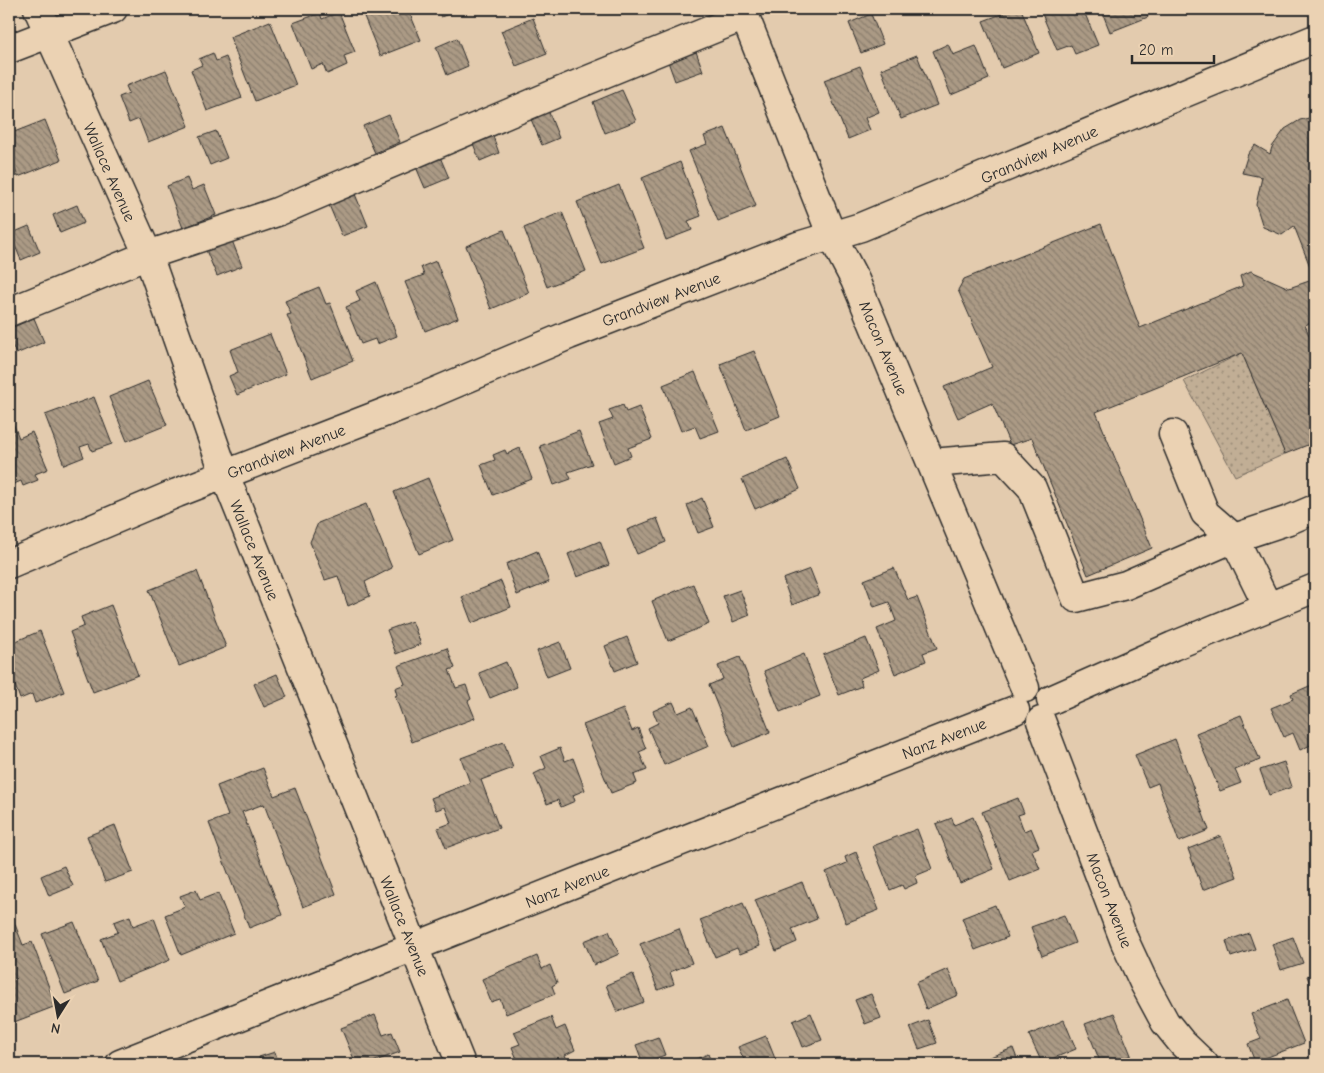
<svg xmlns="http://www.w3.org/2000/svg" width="1324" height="1073" font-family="'Comic Neue',sans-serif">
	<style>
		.park { fill: url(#park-dots); stroke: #766c60 }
		.building { fill: url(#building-back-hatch); stroke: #2b2b2b }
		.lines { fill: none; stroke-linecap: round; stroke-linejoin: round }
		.minor-casing { stroke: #2b2b2b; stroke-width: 31 }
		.minor { stroke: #ebd2b3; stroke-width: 28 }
		.labels { text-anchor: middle; stroke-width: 5; stroke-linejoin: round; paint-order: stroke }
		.street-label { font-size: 16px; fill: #2b2b2b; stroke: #ebd2b3 }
	</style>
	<defs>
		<pattern id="park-dots" width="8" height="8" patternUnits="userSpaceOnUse" patternTransform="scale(1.25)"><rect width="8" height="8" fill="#c1ae95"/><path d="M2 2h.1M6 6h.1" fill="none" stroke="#9d8e7a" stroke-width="1.8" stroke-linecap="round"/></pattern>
		<pattern id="building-back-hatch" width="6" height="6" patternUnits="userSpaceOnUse" patternTransform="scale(1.25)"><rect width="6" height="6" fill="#ab9a85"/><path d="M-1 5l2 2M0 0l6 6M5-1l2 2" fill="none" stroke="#8b7e6d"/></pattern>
	</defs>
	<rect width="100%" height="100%" fill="#e3cbae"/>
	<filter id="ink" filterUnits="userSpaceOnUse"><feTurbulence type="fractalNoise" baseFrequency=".02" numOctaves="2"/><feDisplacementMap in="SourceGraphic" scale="10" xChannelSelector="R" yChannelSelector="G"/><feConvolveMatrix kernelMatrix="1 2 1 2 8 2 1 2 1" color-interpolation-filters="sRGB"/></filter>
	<g filter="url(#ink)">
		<!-- park -->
		<path class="park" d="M1242 353 1285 454 1235 476 1184 381Z"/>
		<!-- building -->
		<path class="building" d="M361 9H408L421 40 380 56Z
			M437 9H458V10L441 17Z
			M1015 9H1021L1039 53 1002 68 983 21Z
			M1040 9H1083L1098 45 1075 54 1071 45 1057 50Z
			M1101 9H1145L1148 17 1110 32Z
			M339 12 355 52 344 56 347 65 327 74 323 64 311 69 293 23 320 13 322 19Z
			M871 14 883 44 861 53 849 23Z
			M533 18 547 54 516 66 501 31Z
			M270 21 296 85 255 101 230 37Z
			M457 38 468 66 447 75 436 47Z
			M948 44 953 55 976 46 989 79 951 95 933 51Z
			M694 46 703 71 675 81 666 56Z
			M213 53 216 61 226 57 242 98 207 111 191 70 202 65 199 59Z
			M917 55 937 105 901 119 881 69Z
			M860 66 879 112 865 118 870 130 848 139 824 80Z
			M166 70 189 126 148 142 139 119 129 123 119 97 129 93 126 86Z
			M622 90 636 121 605 133 593 102Z
			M548 110 559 138 542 145 530 117Z
			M389 115 400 142 375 153 363 126Z
			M1309 118 1315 119V321L1305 325 1315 350V442L1285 454 1242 353 1096 412 1152 548 1088 575 1032 438 1010 445 992 403 958 418 944 387 992 367 958 290 964 279 1101 224 1140 328 1243 286 1240 276 1251 271 1289 288 1315 279 1294 226 1282 235 1263 227 1256 205 1262 177 1242 173 1248 154 1255 145 1270 154 1272 147 1285 129 1300 120Z
			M45 120 61 160 18 177 9 153V134Z
			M490 128 499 153 480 161 470 136Z
			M725 128 756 206 718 221 689 151 707 144 704 136Z
			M216 131 227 158 210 165 199 137Z
			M437 150 449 178 425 188 413 160Z
			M680 162 701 216 688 221 692 230 666 240 642 178Z
			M187 178 192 190 204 185 216 215 183 228 167 186Z
			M619 185 644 248 602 264 577 202Z
			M355 194 368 226 342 236 329 205Z
			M77 205 84 223 60 233 53 215Z
			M562 212 586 271 547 287 524 228Z
			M29 226 40 252 21 260 10 234Z
			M504 230 529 293 491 309 466 246Z
			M231 238 242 266 217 276 205 248Z
			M436 261 458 318 425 331 405 282 424 275 421 267Z
			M376 282 397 336 377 344 375 339 361 344 346 307 360 301 356 291Z
			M319 287 326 304 330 303 353 361 312 378 287 315 291 314 285 301Z
			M34 318 44 342 16 354 9 337V329Z
			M270 334 286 374 237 395 229 376 238 372 230 350Z
			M754 351 780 416 746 430 720 364Z
			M695 372 719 431 700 438 695 426 681 431 663 385Z
			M148 381 167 425 127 441 109 397Z
			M94 397 112 444 92 451 89 444 80 447 84 457 64 465 45 415Z
			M623 405 626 412 639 407 652 439 628 448 631 456 614 463 599 424 613 419 609 410Z
			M9 413 19 438 32 432 48 469 35 474 38 480 23 486 21 481 9 486Z
			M579 431 592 464 568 472 571 479 554 485 540 446Z
			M520 448 532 479 493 495 481 465 495 460 493 455 505 450 507 454Z
			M787 459 800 489 755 509 742 479Z
			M428 478 453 540 419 554 394 492Z
			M702 498 714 527 698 533 687 505Z
			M366 504 392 568 365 582 370 596 348 606 338 576 325 580 310 542 318 523Z
			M657 518 666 542 637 554 627 530Z
			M600 541 609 565 577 577 568 554Z
			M537 551 549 582 517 595 506 564Z
			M894 568 908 600 917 597 937 648 923 653 926 661 895 674 877 629 896 621 889 602 874 607 864 580Z
			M810 569 820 594 792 605 783 579Z
			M197 571 226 647 179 666 149 590Z
			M501 581 511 607 472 623 462 597Z
			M693 584 709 624 668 641 652 601Z
			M740 590 750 615 733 622 723 596Z
			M111 605 138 675 93 692 70 632 84 626 81 617Z
			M412 621 421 644 396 654 387 630Z
			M40 631 64 692 35 703 32 694 20 699 9 669V644Z
			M627 637 637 662 615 671 605 646Z
			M866 638 879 670 860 678 862 686 839 695 823 655Z
			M560 642 570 668 547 677 537 651Z
			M447 648 455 668 449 670 456 688 466 685 471 699 468 701 475 718 412 742 395 696 397 695 395 688 405 684 398 666Z
			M804 654 820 696 780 712 764 671Z
			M740 657 770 732 734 747 709 685 723 679 718 666Z
			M506 662 517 687 490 698 479 673Z
			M277 674 287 697 264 707 254 684Z
			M1314 684 1315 687V743L1300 750 1293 733 1284 737 1271 708 1293 699 1291 694Z
			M673 702 678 713 692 707 709 746 664 765 648 728 658 723 653 711Z
			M623 709 632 731 638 728 646 749 639 752 647 770 634 775 637 783 611 793 583 725Z
			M1241 715 1260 760 1235 770 1241 783 1220 791 1196 733Z
			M1175 739 1209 830 1179 842 1158 783 1148 787 1135 755Z
			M504 742 513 768 481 780 499 828 446 848 438 828 451 823 445 807 436 810 431 798 470 783 461 758Z
			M560 748 565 761 573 758 585 790 573 795 575 801 561 807 558 800 547 804 534 774 546 768 541 756Z
			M1284 762 1292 787 1269 795 1260 770Z
			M263 768 274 796 295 788 336 894 303 907 264 804 242 812 282 915 249 928 209 823 228 816 217 786Z
			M1018 798 1024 813 1018 815 1024 831 1031 828 1039 847 1032 850 1040 869 1010 881 982 812Z
			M973 817 994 869 960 883 936 824 952 818 954 825Z
			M115 825 133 872 105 882 87 836Z
			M917 829 932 869 915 876 917 883 904 889 902 885 890 890 873 846Z
			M1221 836 1237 877 1203 890 1188 849Z
			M856 852 879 910 846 923 826 872 847 863 845 857Z
			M64 866 73 886 49 896 41 876Z
			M802 882 817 919 792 929 797 942 776 951 755 900Z
			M196 890 200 900 218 893 234 933 181 955 165 915 185 907 180 896Z
			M743 903 760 946 740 954 737 948 715 957 700 920Z
			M995 905 1008 937 975 950 962 918Z
			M9 909 23 945 32 942 56 1006 9 1024Z
			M1064 915 1075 943 1042 956 1031 927Z
			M130 916 133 926 154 918 170 960 117 981 101 939 118 932 114 922Z
			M74 922 98 981 65 994 42 934Z
			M679 929 692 963 670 972 674 984 658 990 640 944Z
			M609 931 619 954 594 965 584 941Z
			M1249 933 1255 949 1231 957 1226 941Z
			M1293 937 1303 963 1281 970 1272 944Z
			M537 956 542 969 550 965 557 983 552 986 555 994 506 1014 500 999 491 1002 482 979Z
			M948 969 958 995 926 1009 916 983Z
			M1315 973V996L1307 976Z
			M633 974 644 1002 617 1012 606 985Z
			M871 994 881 1018 865 1024 855 1000Z
			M1287 1000 1304 1043 1255 1062 1248 1044 1261 1039 1251 1014Z
			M811 1013 822 1040 803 1047 793 1021Z
			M1114 1013 1131 1055 1118 1061 1120 1064H1101L1085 1024Z
			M375 1015 383 1035 392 1032 400 1052 367 1064H356L341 1028Z
			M551 1017 556 1030 565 1026 575 1050 565 1055 569 1064H519L512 1047 520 1044 514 1032Z
			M928 1020 937 1043 919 1049 910 1027Z
			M1064 1020 1076 1049 1042 1063 1029 1035Z
			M766 1036 776 1061 767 1064H746L738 1047Z
			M658 1037 665 1055 643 1063 636 1045Z
			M1013 1048 1019 1064H982L980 1061Z
			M275 1052 279 1064H261L259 1057Z
			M708 1054 712 1064H683L696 1059Z"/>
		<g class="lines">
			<defs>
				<path id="minor" d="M38 9 148 255 225 475 461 1064
					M742 9 832 236 855 280 1025 688
					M9 49 113 9
					M9 312 148 255 277 212 566 89 745 16
					M932 463 1003 457 1032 488 1076 598 1126 585 1234 538 1205 513 1173 434
					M9 564 177 493 409 403 569 335 798 246 861 227 1315 39
					M1268 607 1234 538 1289 520 1315 509
					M1051 700 1173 646 1315 588
					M1041 721 1125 942 1144 983 1165 1022 1182 1043 1204 1064
					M120 1064 582 880 1015 710"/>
			</defs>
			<!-- minor casing -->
			<use href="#minor" class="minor-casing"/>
			<!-- minor -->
			<use href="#minor" class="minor"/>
		</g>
	</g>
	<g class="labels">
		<!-- street labels -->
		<g class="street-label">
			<text transform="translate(1039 154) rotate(-23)" y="6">Grandview Avenue</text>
			<text transform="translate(110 172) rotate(66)" y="6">Wallace Avenue</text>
			<text transform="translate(661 299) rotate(-21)" y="6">Grandview Avenue</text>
			<text transform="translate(884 348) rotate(67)" y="6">Macon Avenue</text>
			<text transform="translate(286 451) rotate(-21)" y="6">Grandview Avenue</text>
			<text transform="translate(255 550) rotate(68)" y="6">Wallace Avenue</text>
			<text transform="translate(944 738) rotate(-21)" y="6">Nanz Avenue</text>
			<text transform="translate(567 886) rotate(-22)" y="6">Nanz Avenue</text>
			<text transform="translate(1110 900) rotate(69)" y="6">Macon Avenue</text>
			<text transform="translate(405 926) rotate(68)" y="6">Wallace Avenue</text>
		</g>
	</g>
	<!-- margin -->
	<rect width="1324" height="1073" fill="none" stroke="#ebd2b3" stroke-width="30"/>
	<rect x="15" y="15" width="1294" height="1043" fill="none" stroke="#2b2b2b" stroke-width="2" filter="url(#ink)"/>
	<!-- north arrow -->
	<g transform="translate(58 1016) rotate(191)" stroke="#ebd2b3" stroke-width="4" paint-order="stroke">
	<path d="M0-4L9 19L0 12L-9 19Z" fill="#2b2b2b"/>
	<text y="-8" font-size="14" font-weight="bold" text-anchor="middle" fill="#2b2b2b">N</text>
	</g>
	<!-- scale -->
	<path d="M1132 55v8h82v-8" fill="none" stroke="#2b2b2b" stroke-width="2.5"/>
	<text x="1139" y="55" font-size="15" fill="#2b2b2b" stroke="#ebd2b3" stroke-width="4" paint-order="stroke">20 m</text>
</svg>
